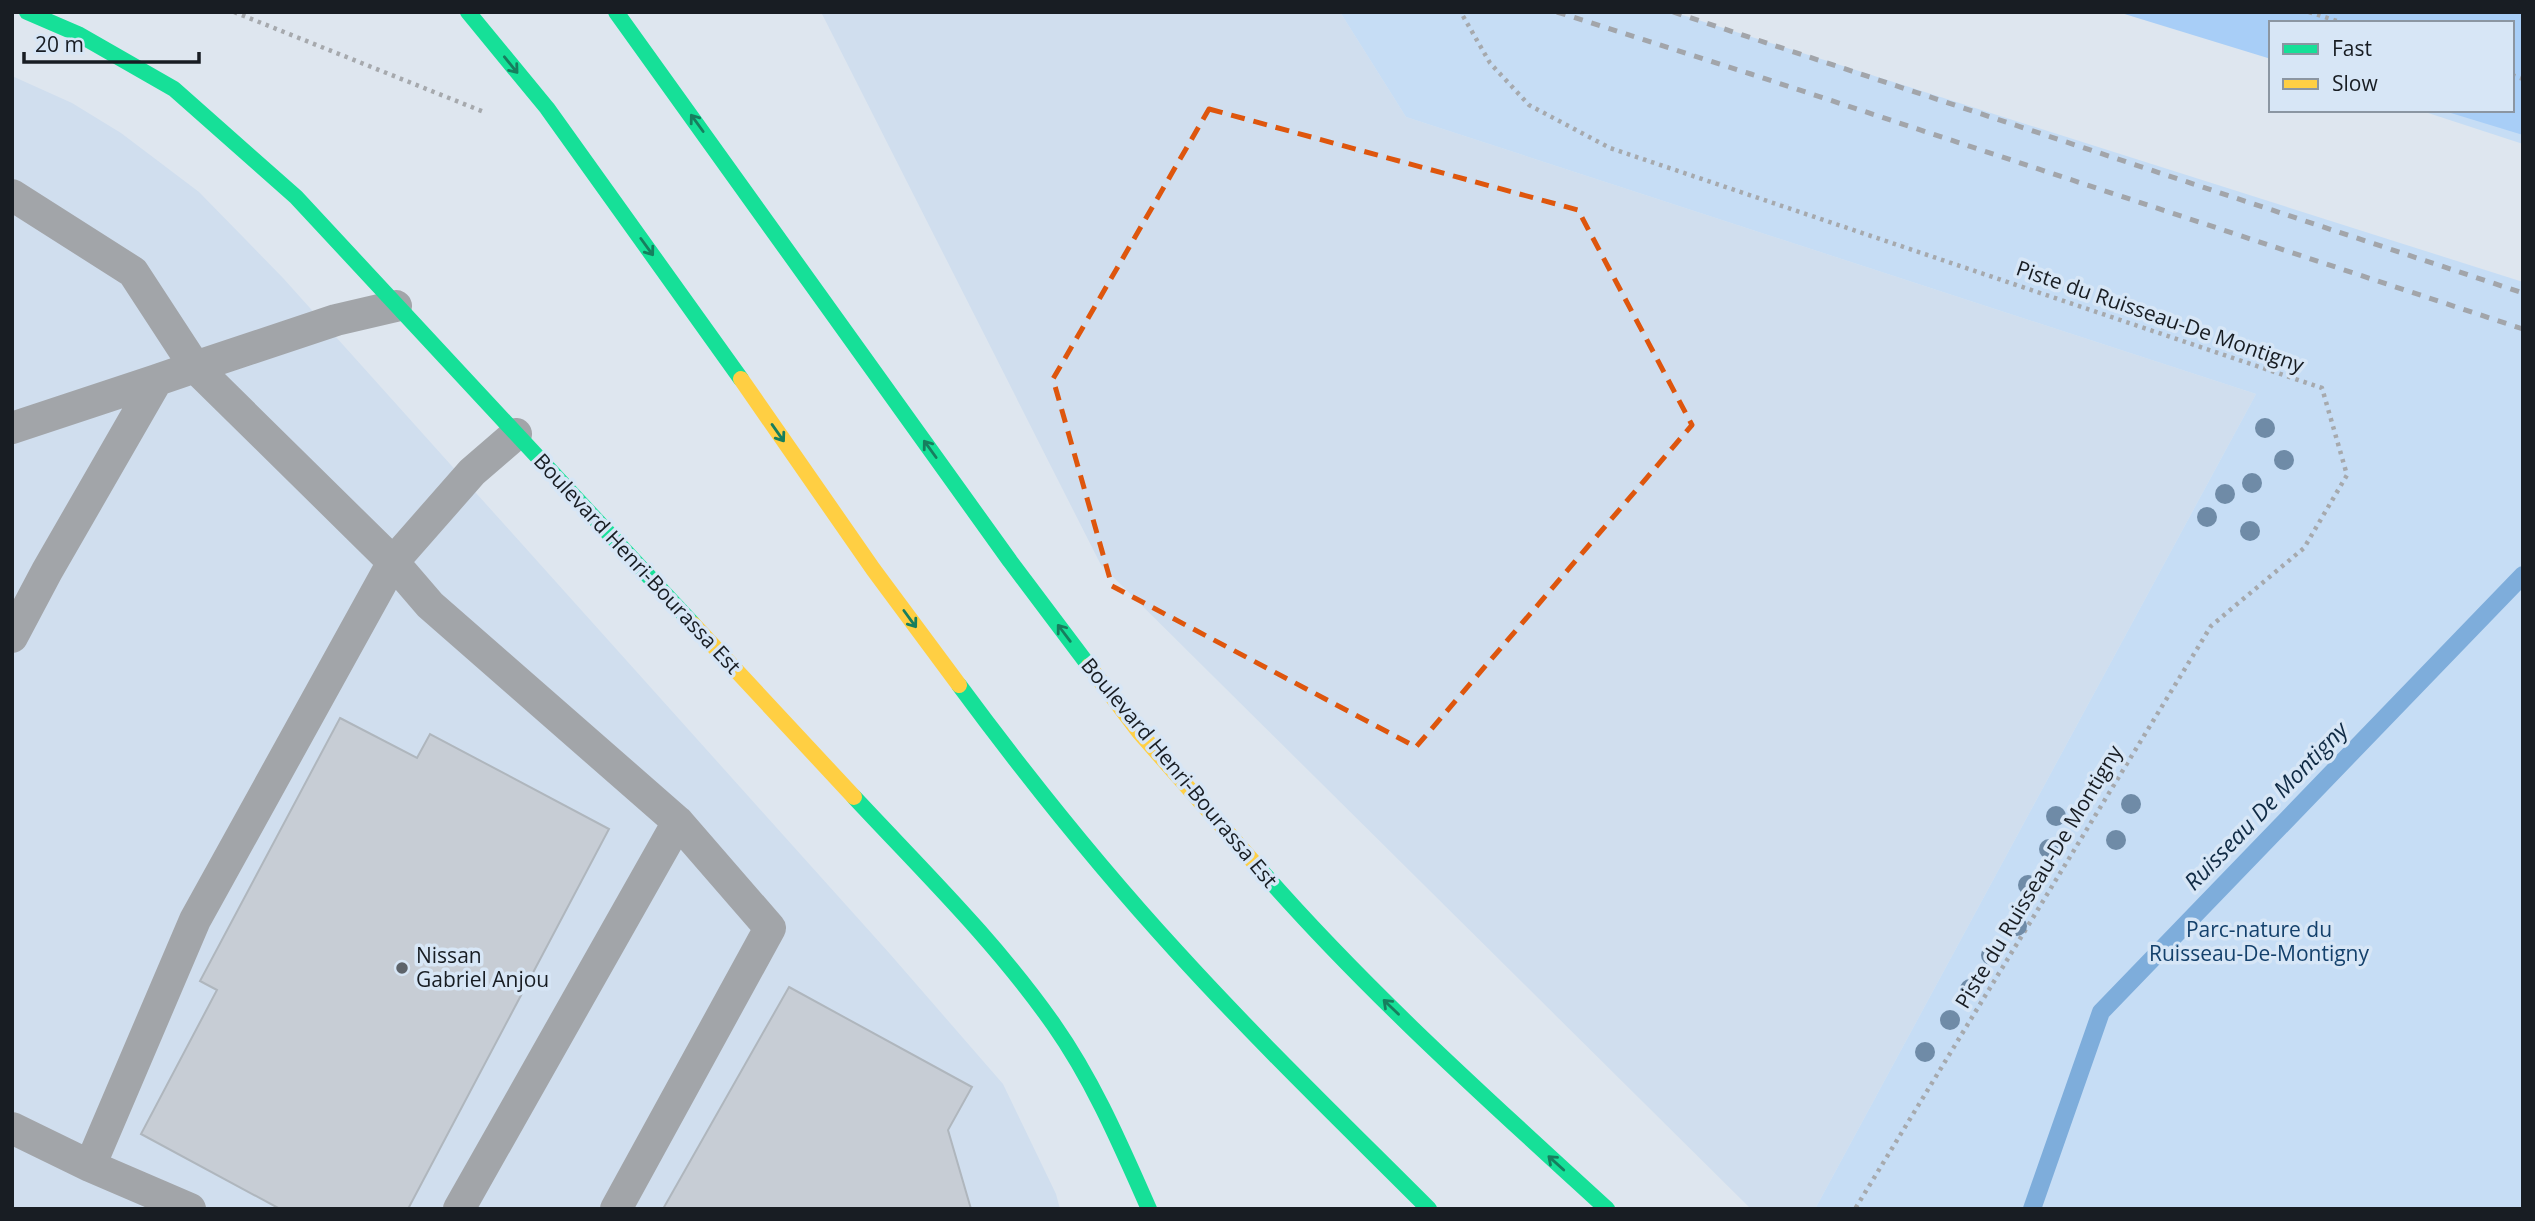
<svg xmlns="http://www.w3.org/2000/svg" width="2535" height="1221" font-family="'Open Sans',sans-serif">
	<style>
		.built { fill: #d0deee }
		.green { fill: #c6ddf5 }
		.forest { fill: #a8cef7 }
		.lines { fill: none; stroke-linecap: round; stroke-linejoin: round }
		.stream { stroke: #7eaddb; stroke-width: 18 }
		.building { fill: #c7cdd5; stroke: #afb6bd; stroke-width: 2 }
		.path { stroke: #a6a9ad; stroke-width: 4.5; stroke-dasharray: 3.5 5; stroke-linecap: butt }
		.lane { stroke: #a2a5a9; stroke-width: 32 }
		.fast { stroke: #16e098; stroke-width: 16 }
		.slow { stroke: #ffcf43; stroke-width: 16 }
		.rail { stroke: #a2a5aa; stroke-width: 5; stroke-dasharray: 9 9; stroke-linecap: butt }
		.tree { fill: #6f8ba7 }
		.oneway { stroke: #177e5e }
		.marked { fill: none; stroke: #de560d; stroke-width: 5; stroke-dasharray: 14 9; stroke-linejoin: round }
		.poi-dot { fill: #5d636a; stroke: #d7e6f6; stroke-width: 2.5 }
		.labels { text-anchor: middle; stroke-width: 7; stroke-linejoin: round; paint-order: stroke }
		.street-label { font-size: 21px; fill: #181d23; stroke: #d7e6f6 }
		.park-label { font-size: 21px; fill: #14416c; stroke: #d7e6f6 }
		.poi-label { font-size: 21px; fill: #181d23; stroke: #d7e6f6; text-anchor: start }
		.water-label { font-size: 23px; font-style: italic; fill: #102b45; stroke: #d7e6f6 }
	</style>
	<rect width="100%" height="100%" fill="#dee6ef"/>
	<!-- built -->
	<path class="built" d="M821 12H1340L1406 117 2256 394 1815 1209H1751L1101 565Z
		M12 76 72 103 121 133 199 192 283 278 890 954 1003 1084 1056 1194 1060 1209H12Z"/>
	<!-- green -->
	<path class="green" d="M1340 12H1673L2523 282V1209H1815L2256 394 1406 117Z
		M2523 53V144L2419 110H2512Z"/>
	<!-- forest -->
	<path class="forest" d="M2118 12H2523V135L2441 110H2512V23H2271V59Z"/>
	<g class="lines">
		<!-- stream -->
		<path class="stream" d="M2032 1209 2101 1012 2523 575"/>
	</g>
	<!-- building -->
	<path class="building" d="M340 718 417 758 430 734 609 829 408 1209H280L141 1134 217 990 200 981Z
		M789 987 972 1087 948 1130 971 1209H663Z"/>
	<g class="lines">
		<!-- path -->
		<path class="path" d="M234 12 484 112
			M2309 12 2343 23
			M1463 16 1490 63 1529 105 1610 148 2322 388 2347 475 2304 548 2211 626 1855 1209
			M2512 75 2523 79"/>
		<!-- lane -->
		<path class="lane" d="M12 195 133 272 195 367 157 380 47 571 12 637
			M396 306 336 320 195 367 393 562 430 605 678 822 770 928 616 1209
			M12 428 157 380
			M12 1128 90 1166 190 1209
			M90 1166 195 920 393 562 472 472 516 434
			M459 1209 678 822"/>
		<!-- fast -->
		<path class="fast" d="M27 12 78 34 174 89 296 197 693 624
			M468 12 547 108 741 379
			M616 12 1010 561 1089 666
			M959 685C1027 777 1100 868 1177 952 1258 1041 1344 1124 1429 1209
			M854 797C923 871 996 942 1054 1025 1094 1082 1121 1146 1149 1209
			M1258 867C1365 990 1487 1099 1607 1209"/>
		<!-- slow -->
		<path class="slow" d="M741 379 873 569 959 685
			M693 624 854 797
			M1089 666 1139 732 1258 867"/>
		<!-- rail -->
		<path class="rail" d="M1557 12 1751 74 2523 329
			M1673 12 2523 293"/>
	</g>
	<!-- trees -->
	<g class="tree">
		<circle cx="2265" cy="428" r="10"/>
		<circle cx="2284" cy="460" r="10"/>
		<circle cx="2252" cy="483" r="10"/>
		<circle cx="2225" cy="494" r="10"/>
		<circle cx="2207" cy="517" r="10"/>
		<circle cx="2250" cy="531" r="10"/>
		<circle cx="2131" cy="804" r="10"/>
		<circle cx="2056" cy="816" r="10"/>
		<circle cx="2116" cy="840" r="10"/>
		<circle cx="2049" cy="849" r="10"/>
		<circle cx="2028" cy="885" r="10"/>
		<circle cx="2017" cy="926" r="10"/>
		<circle cx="1991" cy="955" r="10"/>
		<circle cx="1970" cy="989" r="10"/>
		<circle cx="1950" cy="1020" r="10"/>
		<circle cx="1925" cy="1052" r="10"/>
	</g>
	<!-- one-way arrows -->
	<defs><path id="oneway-shaft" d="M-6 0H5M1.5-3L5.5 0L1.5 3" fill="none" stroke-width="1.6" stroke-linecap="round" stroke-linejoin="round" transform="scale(1.75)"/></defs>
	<g class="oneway">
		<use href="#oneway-shaft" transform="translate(511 65) rotate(51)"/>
		<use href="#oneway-shaft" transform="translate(697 123) rotate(-126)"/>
		<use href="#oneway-shaft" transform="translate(647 247) rotate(54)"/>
		<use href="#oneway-shaft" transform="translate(778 433) rotate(55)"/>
		<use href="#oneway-shaft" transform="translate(930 449) rotate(-126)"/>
		<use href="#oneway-shaft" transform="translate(910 619) rotate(54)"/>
		<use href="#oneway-shaft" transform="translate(1064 633) rotate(-127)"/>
		<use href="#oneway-shaft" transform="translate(1391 1007) rotate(-136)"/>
		<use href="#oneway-shaft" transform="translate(1556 1163) rotate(-138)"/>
	</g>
	<!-- marked area -->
	<path class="marked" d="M1209 109 1578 210 1692 425 1416 747 1112 586 1053 379Z"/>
	<!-- markers -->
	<circle class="poi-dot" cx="402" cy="968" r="7"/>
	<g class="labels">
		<!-- street labels -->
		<g class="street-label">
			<text transform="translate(2160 317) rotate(19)" y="7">Piste du Ruisseau-De Montigny</text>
			<text transform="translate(637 564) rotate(47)" y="7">Boulevard Henri-Bourassa Est</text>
			<text transform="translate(1179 773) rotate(50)" y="7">Boulevard Henri-Bourassa Est</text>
			<text transform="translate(2039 877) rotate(-59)" y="7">Piste du Ruisseau-De Montigny</text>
		</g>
		<!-- park labels -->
		<g class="park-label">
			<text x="2259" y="937">Parc-nature du<tspan x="2259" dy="24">Ruisseau-De-Montigny</tspan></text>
		</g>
		<!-- poi labels -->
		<g class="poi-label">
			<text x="416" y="963">Nissan<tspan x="416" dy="24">Gabriel Anjou</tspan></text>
		</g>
		<!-- water labels -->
		<g class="water-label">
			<text transform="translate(2266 806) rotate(-46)" y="8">Ruisseau De Montigny</text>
		</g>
	</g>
	<!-- border -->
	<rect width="2535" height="1221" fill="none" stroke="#181d23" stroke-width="28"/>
	<!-- legend -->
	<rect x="2269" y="21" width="245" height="91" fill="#d7e6f6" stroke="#8b96a2" stroke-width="2"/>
	<rect x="2283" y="44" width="35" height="10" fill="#16e098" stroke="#8b96a2" stroke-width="2"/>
	<text x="2332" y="56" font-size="21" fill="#181d23">Fast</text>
	<rect x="2283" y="79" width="35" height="10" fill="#ffcf43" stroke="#8b96a2" stroke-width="2"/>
	<text x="2332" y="91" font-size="21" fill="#181d23">Slow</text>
	<!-- scale -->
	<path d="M24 52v10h175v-10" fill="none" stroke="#181d23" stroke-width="3.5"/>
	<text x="35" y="52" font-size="21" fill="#181d23" stroke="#d7e6f6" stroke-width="5" paint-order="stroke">20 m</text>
</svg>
